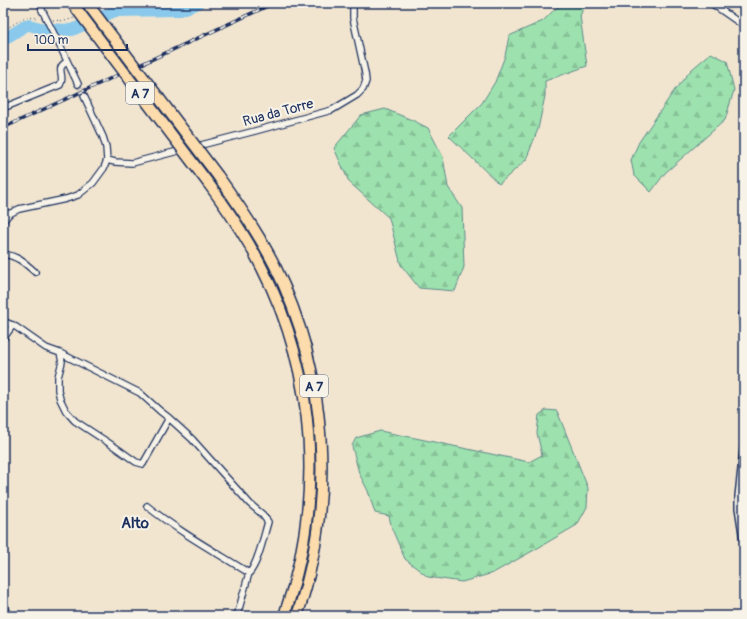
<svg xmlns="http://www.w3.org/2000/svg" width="747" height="619" font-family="Pangolin,sans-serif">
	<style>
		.forest { fill: url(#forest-firs); stroke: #5c8886 }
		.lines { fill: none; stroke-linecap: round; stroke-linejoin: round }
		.river { stroke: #8ac9eb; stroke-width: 12 }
		.minor-tunnel { stroke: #c6c1b9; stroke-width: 5.5; stroke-dasharray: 5.5 3; stroke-linecap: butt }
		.minor-casing { stroke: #1b2f5e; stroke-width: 8 }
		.tertiary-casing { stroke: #1b2f5e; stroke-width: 10 }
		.motorway-casing { stroke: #1b2f5e; stroke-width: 13 }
		.path { stroke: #1b2f5e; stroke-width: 1; stroke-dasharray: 1 3; stroke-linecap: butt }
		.minor { stroke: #f7f3e8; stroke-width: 5.5 }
		.tertiary { stroke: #f7f3e8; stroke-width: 7 }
		.motorway { stroke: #fcdcac; stroke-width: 10 }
		.rail-casing { stroke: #1b2f5e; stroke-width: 3.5 }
		.rail { stroke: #f7f3e8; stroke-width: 2; stroke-dasharray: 6; stroke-linecap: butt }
		.minor-bridge-casing { stroke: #1b2f5e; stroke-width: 8; stroke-linecap: butt }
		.motorway-bridge-casing { stroke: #1b2f5e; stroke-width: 13; stroke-linecap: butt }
		.minor-bridge { stroke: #f7f3e8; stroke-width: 5.5 }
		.motorway-bridge { stroke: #fcdcac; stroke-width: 10 }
		.labels { text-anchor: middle; stroke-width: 4; stroke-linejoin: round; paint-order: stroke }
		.shield { fill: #f7f3e8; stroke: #5d6a87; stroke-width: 1 }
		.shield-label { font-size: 13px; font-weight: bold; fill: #1b2f5e }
		.street-label { font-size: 14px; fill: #1b2f5e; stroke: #f7f3e8 }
		.neighbourhood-label { font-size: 15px; font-weight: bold; fill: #1b2f5e; stroke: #f7f3e8 }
	</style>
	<defs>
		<pattern id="forest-firs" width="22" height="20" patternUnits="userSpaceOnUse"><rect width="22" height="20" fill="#9de2ae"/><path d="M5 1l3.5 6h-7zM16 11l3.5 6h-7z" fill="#87c298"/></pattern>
	</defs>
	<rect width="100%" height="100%" fill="#f1e5d0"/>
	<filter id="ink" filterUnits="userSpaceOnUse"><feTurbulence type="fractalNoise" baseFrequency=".025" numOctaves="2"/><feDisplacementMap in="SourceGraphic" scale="8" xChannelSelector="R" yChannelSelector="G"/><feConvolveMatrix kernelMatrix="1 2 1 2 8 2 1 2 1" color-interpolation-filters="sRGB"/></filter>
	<g filter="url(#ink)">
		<!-- forest -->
		<path class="forest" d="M565 3H583L584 6 580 16 587 66 545 81V96L538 129 526 160 499 184 449 136 482 103 495 82 505 56 509 36 543 21 555 9Z
			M711 53 727 61 734 90 725 120 665 173 651 192 634 175 631 160 639 142 674 91 691 70Z
			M385 109 412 120 428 128 443 157 448 187 462 208 464 267 455 291 419 288 401 265 389 218 349 182 334 148 361 115Z
			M546 410 557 411 588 488 587 507 577 525 536 549 493 573 462 582 428 577 405 559 392 529 389 516 375 513 368 491 359 473 352 446 356 438 380 431 420 439 529 462 542 455 537 433 539 415Z"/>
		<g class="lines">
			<!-- river -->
			<path class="river" d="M3 40 25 26 29 25 44 29 72 30 115 11 181 10 198 3"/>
			<!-- minor-tunnel -->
			<path class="minor-tunnel" d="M78 84 84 96"/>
			<defs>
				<path id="minor" d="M41 3 42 10
					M711 3 744 26
					M60 46 78 84
					M3 108 60 85C66 76 54 68 67 62
					M107 160 115 162 132 163 255 131 332 110 357 95 363 89 366 81 365 73 353 18V3
					M3 211 9 214
					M3 223 4 220 9 214 19 209 66 199 78 195 93 183 104 168 107 160 106 147 103 137 84 96
					M3 254C17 256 24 262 35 272
					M3 321 16 327 46 348 60 353 62 362 58 377V390L60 399 66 411 75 421 115 447 136 462 143 464 169 418 160 411 140 393 60 353
					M3 339 13 325
					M147 506C179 532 214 551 249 573 258 564 264 535 268 522L262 514 250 504 192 439 169 418
					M3 604 8 616
					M237 616 249 573"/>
				<path id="tertiary" d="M744 313 743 315 744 324
					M744 450 739 496V508L744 540"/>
				<path id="motorway" d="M218 176C239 205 259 234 275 266 328 374 336 502 297 616
					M208 183C228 210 247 238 262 268 317 376 324 502 284 616"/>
			</defs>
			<!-- minor casing -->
			<use href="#minor" class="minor-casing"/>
			<!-- tertiary casing -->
			<use href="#tertiary" class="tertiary-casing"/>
			<!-- motorway casing -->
			<use href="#motorway" class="motorway-casing"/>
			<!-- path -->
			<path class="path" d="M101 8 116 3
				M53 20 65 21 74 18
				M3 31 25 17 38 18"/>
			<!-- minor -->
			<use href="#minor" class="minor"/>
			<!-- tertiary -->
			<use href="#tertiary" class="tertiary"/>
			<!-- motorway -->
			<use href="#motorway" class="motorway"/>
			<defs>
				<path id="rail" d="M3 128 274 3"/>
			</defs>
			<!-- rail casing -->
			<use href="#rail" class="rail-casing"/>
			<!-- rail -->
			<use href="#rail" class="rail"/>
			<defs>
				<path id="minor-bridge" d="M42 10 60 46"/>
				<path id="motorway-bridge" d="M72 3 208 183
					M87 3 218 176"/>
			</defs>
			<!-- minor-bridge casing -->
			<use href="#minor-bridge" class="minor-bridge-casing"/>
			<!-- motorway-bridge casing -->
			<use href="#motorway-bridge" class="motorway-bridge-casing"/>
			<!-- minor-bridge -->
			<use href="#minor-bridge" class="minor-bridge"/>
			<!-- motorway-bridge -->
			<use href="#motorway-bridge" class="motorway-bridge"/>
		</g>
	</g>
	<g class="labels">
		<!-- shield labels -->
		<g class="shield">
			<rect x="126" y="82" width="28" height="22" rx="3"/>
			<rect x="300" y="375" width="28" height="22" rx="3"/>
		</g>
		<g class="shield-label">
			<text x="140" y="98">A 7</text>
			<text x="314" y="391">A 7</text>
		</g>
		<!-- street labels -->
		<g class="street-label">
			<text transform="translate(278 112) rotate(-15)" y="5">Rua da Torre</text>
		</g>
		<!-- neighbourhood labels -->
		<g class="neighbourhood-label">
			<text x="135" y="528">Alto</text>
		</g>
	</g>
	<!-- margin -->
	<rect width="747" height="619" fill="none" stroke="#f7f3e8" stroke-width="16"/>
	<rect x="8" y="8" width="731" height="603" fill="none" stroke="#1b2f5e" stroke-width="1.5" filter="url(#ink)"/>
	<!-- scale -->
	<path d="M28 44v6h99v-6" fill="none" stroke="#1b2f5e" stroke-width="2"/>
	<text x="34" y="44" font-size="12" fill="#1b2f5e" stroke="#f7f3e8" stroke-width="3" paint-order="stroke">100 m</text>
</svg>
